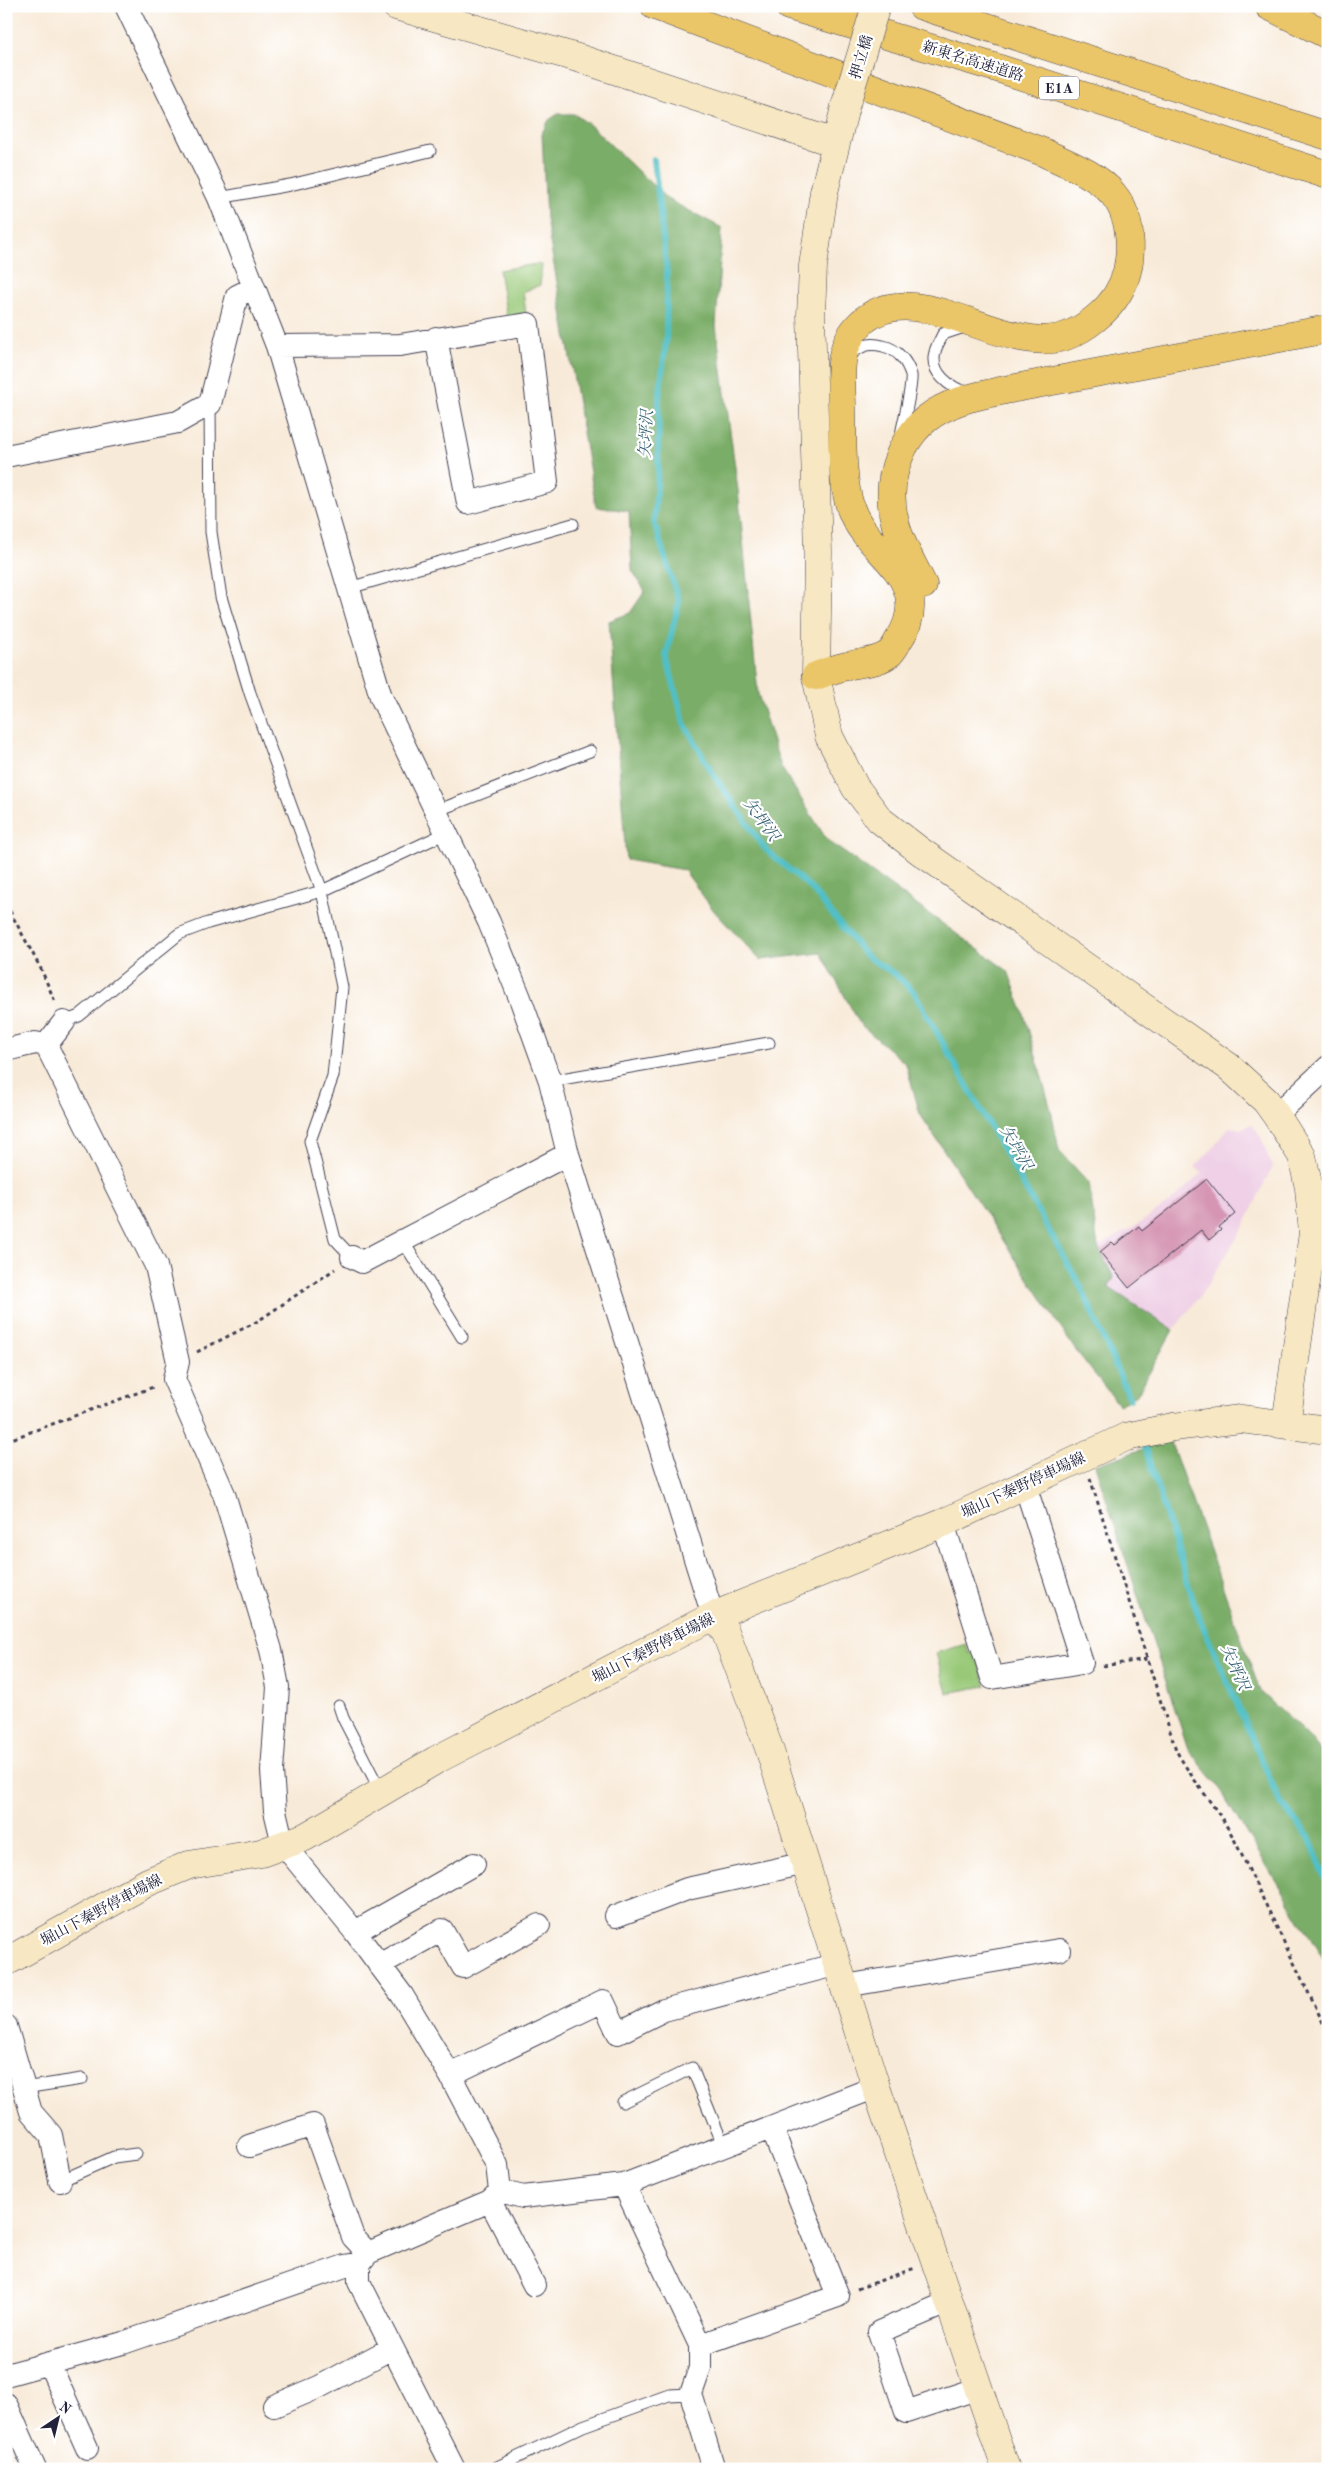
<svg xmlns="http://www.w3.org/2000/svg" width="1334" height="2475" font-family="'Old Standard TT','Noto Serif JP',serif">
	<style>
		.built { fill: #efd0e6 }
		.green { fill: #99c978; stroke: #5e765a }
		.forest { fill: #7aad68; stroke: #4e6852 }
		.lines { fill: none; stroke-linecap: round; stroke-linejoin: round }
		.stream { stroke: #51bfc5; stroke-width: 6 }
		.building { fill: #d595b3 }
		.lane-casing { stroke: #424053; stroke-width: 13 }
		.street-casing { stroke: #424053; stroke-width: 24 }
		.secondary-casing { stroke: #424053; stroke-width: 29 }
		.highway-casing { stroke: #424053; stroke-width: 29 }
		.path { stroke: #424053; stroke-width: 3; stroke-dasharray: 4 4; stroke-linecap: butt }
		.lane { stroke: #fff; stroke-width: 11 }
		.street { stroke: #fff; stroke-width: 22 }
		.secondary { stroke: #f7e8c3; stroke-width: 28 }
		.highway { stroke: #ebc669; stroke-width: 28 }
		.secondary-bridge-casing { stroke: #424053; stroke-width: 29; stroke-linecap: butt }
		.secondary-bridge { stroke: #f7e8c3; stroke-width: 28 }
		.labels { text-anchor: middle; stroke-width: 4.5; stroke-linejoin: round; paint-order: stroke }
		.shield { fill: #fff; stroke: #646476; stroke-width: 1 }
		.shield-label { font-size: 14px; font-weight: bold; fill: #22223b }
		.street-label { font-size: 15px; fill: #22223b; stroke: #fff }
		.water-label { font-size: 16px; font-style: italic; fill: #356172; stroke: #fff }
	</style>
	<rect width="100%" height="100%" fill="#fff"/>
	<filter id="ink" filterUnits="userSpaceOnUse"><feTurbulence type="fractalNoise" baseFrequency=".02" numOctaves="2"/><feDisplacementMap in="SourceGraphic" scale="10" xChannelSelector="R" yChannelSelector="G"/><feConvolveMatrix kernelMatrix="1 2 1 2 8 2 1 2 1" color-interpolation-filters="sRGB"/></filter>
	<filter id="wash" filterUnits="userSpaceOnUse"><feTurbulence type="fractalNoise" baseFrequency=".0096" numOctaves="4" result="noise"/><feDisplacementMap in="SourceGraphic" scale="20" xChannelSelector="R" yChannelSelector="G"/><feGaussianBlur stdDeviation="1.12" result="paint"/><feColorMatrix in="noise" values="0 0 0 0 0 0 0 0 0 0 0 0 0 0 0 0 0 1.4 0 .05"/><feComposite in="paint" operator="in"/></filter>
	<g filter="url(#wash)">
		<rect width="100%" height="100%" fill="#f8ead8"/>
		<!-- built -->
		<path class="built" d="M1252 1124 1262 1140 1272 1167 1242 1230 1200 1296 1173 1330 1108 1287 1098 1247 1137 1225 1169 1203 1202 1173 1195 1167 1210 1151 1229 1127 1241 1129Z"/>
		<!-- green -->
		<path class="green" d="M537 264 542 265 540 285 523 292 526 313 507 318 499 270Z
			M966 1644 969 1653 975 1652 986 1686 947 1693 936 1653Z"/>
		<!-- forest -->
		<path class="forest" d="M558 114H574L590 125 667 199 722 228 716 326 738 490 758 694 781 767 827 840 1008 971 1024 1014 1051 1110 1059 1150 1089 1183 1098 1247 1114 1278 1108 1287 1173 1330 1137 1395 1119 1405 1074 1348 920 1114 906 1064 860 1024 821 953 760 960 714 911 684 870 626 860 609 621 630 613 645 591 632 570 629 511 596 507 546 219 542 133 549 120Z
			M1170 1440 1260 1691 1308 1736 1328 1761V1966L1216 1783 1188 1749 1095 1465Z"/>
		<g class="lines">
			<!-- stream -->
			<path class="stream" d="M654 160 667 273 666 341 659 399 658 470 654 522 679 602 666 656 684 723 713 774 765 849 810 887 866 956 895 974 914 992 1081 1287 1130 1399
				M1145 1448 1198 1615 1280 1802 1309 1837 1328 1884"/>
		</g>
		<g id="blocks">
			<!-- building -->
			<path class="building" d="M1207 1179 1235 1214 1219 1227 1221 1230 1209 1240 1201 1230 1129 1288 1100 1252 1112 1242 1115 1245 1139 1226 1142 1231Z"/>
		</g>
	</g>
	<g filter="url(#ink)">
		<use href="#blocks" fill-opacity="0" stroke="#424053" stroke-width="1"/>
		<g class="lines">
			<defs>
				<path id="lane" d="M219 198 290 185 430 151
					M967 326 943 334C941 339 936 346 935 352 929 373 951 388 968 393
					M849 356C860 346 868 342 883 346 897 349 907 361 911 375 913 385 902 427 900 440
					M210 404 211 532 221 597 250 693 322 891 342 987 333 1076 310 1141 335 1239 352 1257
					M349 588 573 524
					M436 811 590 751
					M64 1022 79 1016 179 934 208 923 322 891 446 833
					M550 1081 769 1043
					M403 1241 462 1337
					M339 1706 343 1718 381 1792
					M24 2088 82 2079
					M623 2102 692 2068 724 2147
					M60 2181 114 2157 136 2154
					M493 2469 583 2426 669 2395 691 2394"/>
				<path id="street" d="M126 6 219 198 277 346 381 697 489 922 520 998 550 1081 568 1154 713 1616
					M277 346 400 345 528 324 547 482 468 503 436 338
					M6 456 178 422 210 404 237 296 253 288
					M46 1045 156 1266 178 1362 174 1379 224 1494 271 1650 278 1687 272 1771 275 1811 283 1844 355 1932 402 1995 450 2075 497 2165 500 2191 490 2201 368 2253 359 2264V2282L454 2469
					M46 1045 64 1022
					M6 1050 35 1043 46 1045
					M1276 1115 1328 1067
					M352 1257 362 1262 568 1154
					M943 1523 992 1678 1082 1663 1025 1485
					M616 1916 687 1889 806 1863
					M355 1932 474 1864
					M379 1965 442 1930 463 1967 539 1925
					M845 1986 1059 1950
					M6 2026 31 2112 51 2135 60 2181
					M450 2075 603 2001 618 2033 664 2010 838 1964
					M249 2146 313 2125 353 2237 368 2253
					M624 2185 700 2345V2368L691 2394 714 2469
					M500 2191 523 2197 624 2185 876 2087
					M490 2201 534 2285
					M949 2302 879 2332 906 2412 979 2388
					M700 2345 838 2296 772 2129
					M49 2363 87 2448
					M6 2375 123 2343 345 2266 359 2264
					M6 2404 35 2469
					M274 2406 319 2387 392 2348"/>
				<path id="secondary" d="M396 6 581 59 835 143
					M845 107 824 192 813 266 811 315 818 552 816 676 829 736 855 787 880 820 920 851 1229 1067 1266 1101 1276 1115 1302 1156 1309 1188 1313 1233 1286 1424
					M713 1616 725 1631 769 1748 876 2087 1006 2469
					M6 1962 148 1882 189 1865 261 1853 305 1837 436 1760 713 1616 943 1523 1126 1437 1173 1427 1241 1419 1328 1430"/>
				<path id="highway" d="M655 6 1043 152C1065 163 1097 174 1113 194 1134 219 1135 265 1118 293 1108 311 1085 329 1066 336 1005 358 915 272 861 323 837 346 841 374 842 404 843 438 840 476 851 509 860 534 882 550 897 570 915 593 914 618 898 641 896 645 893 650 890 653 878 663 861 662 847 666 836 668 826 672 816 676
					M789 6 997 68 1328 175
					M922 6 1328 136
					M1269 6 1328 35
					M923 585C914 566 902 547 896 526 882 478 902 425 950 405 967 397 987 394 1005 390L1328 329"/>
			</defs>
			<!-- lane casing -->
			<use href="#lane" class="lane-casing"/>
			<!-- street casing -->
			<use href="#street" class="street-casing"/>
			<!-- secondary casing -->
			<use href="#secondary" class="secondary-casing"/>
			<!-- highway casing -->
			<use href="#highway" class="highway-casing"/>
			<!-- path -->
			<path class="path" d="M6 904 41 969 56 1004
				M197 1352 258 1321 335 1269
				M6 1441 156 1386
				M1090 1478 1176 1750C1193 1782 1217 1807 1234 1839L1328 2033
				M1103 1666 1147 1659
				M857 2289 915 2268"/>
			<!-- lane -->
			<use href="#lane" class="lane"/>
			<!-- street -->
			<use href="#street" class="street"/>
			<!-- secondary -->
			<use href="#secondary" class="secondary"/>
			<!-- highway -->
			<use href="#highway" class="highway"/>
			<defs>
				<path id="secondary-bridge" d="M845 107 876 6"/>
			</defs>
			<!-- secondary-bridge casing -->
			<use href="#secondary-bridge" class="secondary-bridge-casing"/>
			<!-- secondary-bridge -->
			<use href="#secondary-bridge" class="secondary-bridge"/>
		</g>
	</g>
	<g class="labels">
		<!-- shield labels -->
		<rect class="shield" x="1039" y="76.5" width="40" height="23" rx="4"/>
		<g class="shield-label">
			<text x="1059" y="93">E1A</text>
		</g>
		<!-- street labels -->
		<g class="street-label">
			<text transform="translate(861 57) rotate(-73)" y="5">押立橋</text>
			<text transform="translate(973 61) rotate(17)" y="5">新東名高速道路</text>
			<text transform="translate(1023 1485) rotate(-25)" y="5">堀山下秦野停車場線</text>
			<text transform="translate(653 1648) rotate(-27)" y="5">堀山下秦野停車場線</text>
			<text transform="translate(101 1910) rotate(-28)" y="5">堀山下秦野停車場線</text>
		</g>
		<!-- water labels -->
		<g class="water-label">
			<text transform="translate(645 434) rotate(-87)" y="6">矢坪沢</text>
			<text transform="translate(762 819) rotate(54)" y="6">矢坪沢</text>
			<text transform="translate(1017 1147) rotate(60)" y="6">矢坪沢</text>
			<text transform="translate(1236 1667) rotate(66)" y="6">矢坪沢</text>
		</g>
	</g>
	<!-- margin -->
	<rect width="1334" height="2475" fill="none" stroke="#fff" stroke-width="25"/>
	<!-- north arrow -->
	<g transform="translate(58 2418) rotate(35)" stroke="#ffffff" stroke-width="4" paint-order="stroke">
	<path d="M0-4L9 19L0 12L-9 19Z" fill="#22223b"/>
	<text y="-8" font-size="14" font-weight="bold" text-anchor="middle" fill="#22223b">N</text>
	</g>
</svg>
